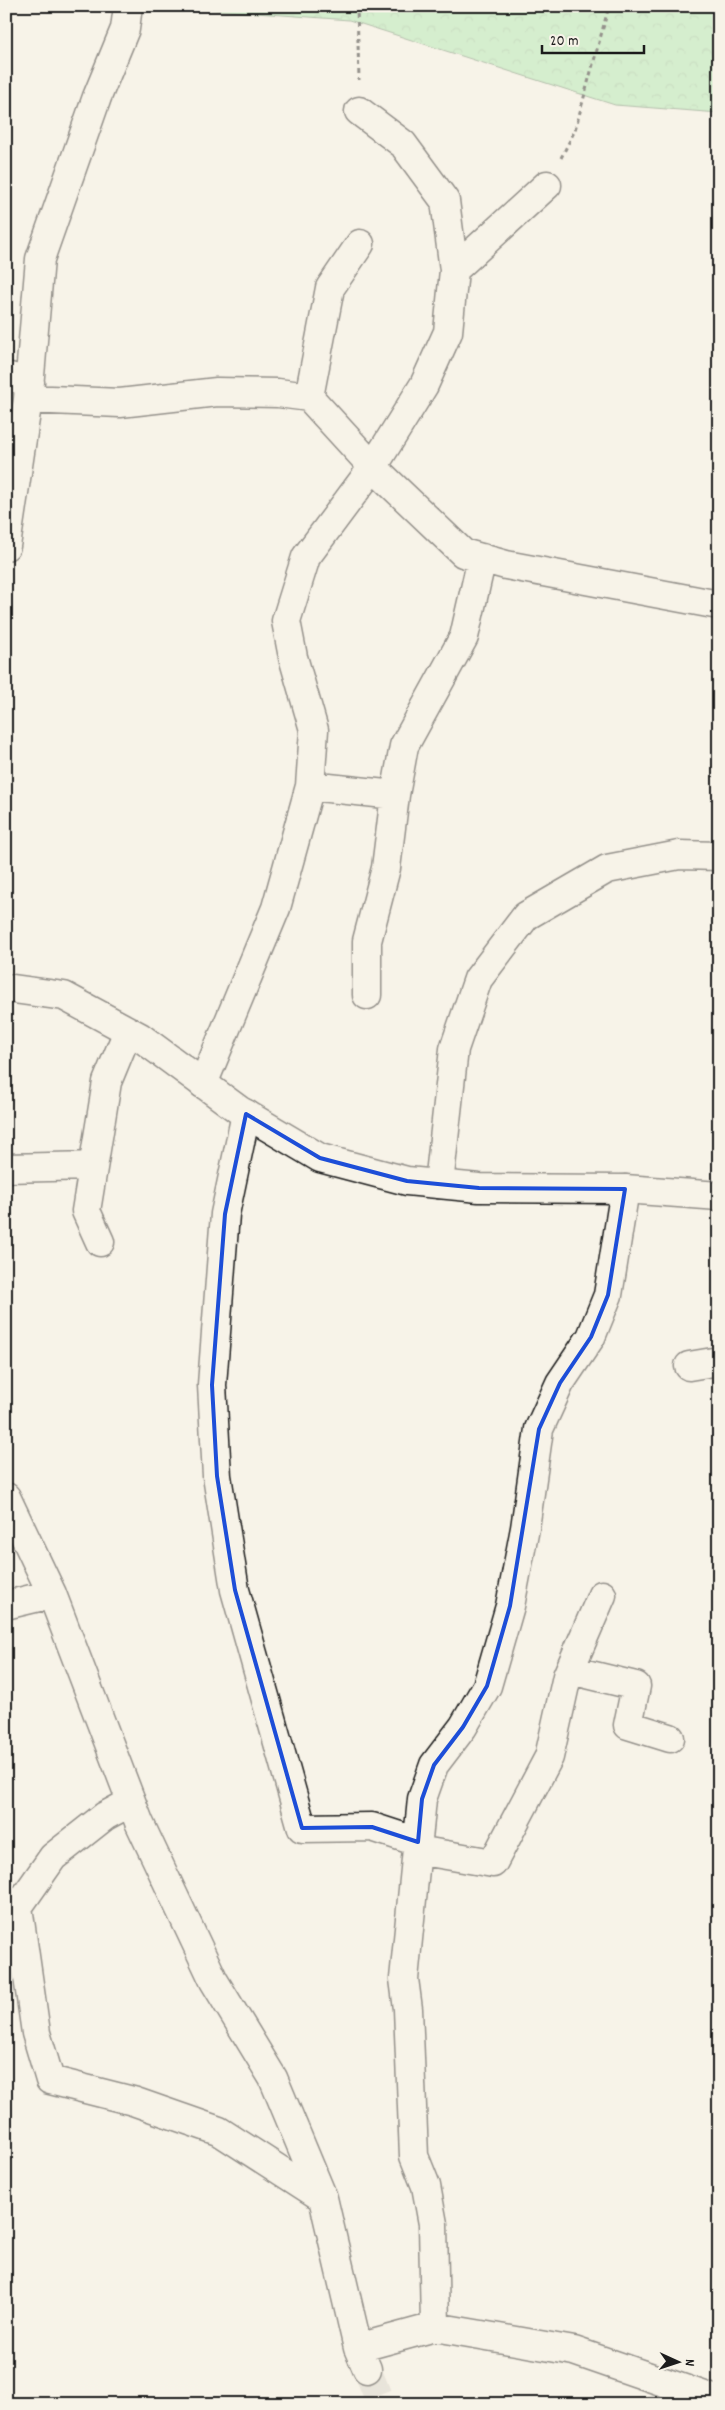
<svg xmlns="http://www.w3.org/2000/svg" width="725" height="2410" font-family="Dekko,sans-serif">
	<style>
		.forest { fill: url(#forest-crowns); stroke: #648266 }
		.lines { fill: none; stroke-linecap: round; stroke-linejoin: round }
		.street-tunnel { stroke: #d6d3c9; stroke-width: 28; stroke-dasharray: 28 14; stroke-linecap: butt }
		.street-casing { stroke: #1c1c1c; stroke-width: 31 }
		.secondary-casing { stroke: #1c1c1c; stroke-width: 31 }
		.path { stroke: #1c1c1c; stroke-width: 3; stroke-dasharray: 4 4; stroke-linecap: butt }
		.street { stroke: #f7f3e8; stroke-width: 28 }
		.secondary { stroke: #f7f3e8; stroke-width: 28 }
		.marked { fill: none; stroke: #1d4ed8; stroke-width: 4; stroke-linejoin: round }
	</style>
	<defs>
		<pattern id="forest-crowns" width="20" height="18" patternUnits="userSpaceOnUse" patternTransform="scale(1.25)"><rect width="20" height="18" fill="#abe8af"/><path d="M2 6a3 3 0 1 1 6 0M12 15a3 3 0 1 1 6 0" fill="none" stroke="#93c696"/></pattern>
	</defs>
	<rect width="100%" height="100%" fill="#f7f3e8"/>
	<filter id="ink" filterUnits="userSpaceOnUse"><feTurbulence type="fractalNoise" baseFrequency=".02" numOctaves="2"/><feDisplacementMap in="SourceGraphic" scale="10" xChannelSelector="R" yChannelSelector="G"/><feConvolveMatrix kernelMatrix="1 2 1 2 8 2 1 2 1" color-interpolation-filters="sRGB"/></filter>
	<g filter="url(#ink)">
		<!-- forest -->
		<path class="forest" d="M163 6H719V113L615 105 349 20Z"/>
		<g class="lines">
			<!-- street-tunnel -->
			<path class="street-tunnel" d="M367 2369 381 2404"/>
			<defs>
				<path id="street" d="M454 270 547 185
					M6 376 30 382
					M309 397 330 288 360 244
					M28 399 120 403 217 392 278 393 309 397 373 467 463 553 506 565 719 605
					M6 546 28 399 40 259 97 97 125 29 128 6
					M310 786 395 795 404 746 464 637 482 558
					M367 995V941L386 868 395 795
					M203 1084 276 908 310 786 314 730 293 657 286 621 306 557 373 467 424 385 448 332 454 270 445 201 403 144 359 111
					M246 1114 225 1214 212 1385 217 1476 235 1590 302 1828 372 1827 418 1842
					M6 1168 93 1166
					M439 1184 454 1049 478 979 526 916 607 869 679 855 719 856
					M100 1242 86 1211 107 1082 128 1031
					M689 1366 719 1361
					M6 1497 52 1594 139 1822 214 1981 273 2078 323 2198 358 2348 367 2369
					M6 1605 52 1594
					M570 1670 636 1686 628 1725 670 1738
					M131 1802 105 1816 53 1857 18 1907 36 2033 50 2080 133 2101 219 2131 323 2198
					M417 1850 493 1863 549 1757 567 1676 602 1595
					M435 2327 433 2224 426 2186 414 2156 408 2009 404 1979 422 1799 434 1765 463 1727 487 1686 510 1606 525 1528 539 1429 560 1383 591 1337 608 1295 625 1189
					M358 2348 435 2327 574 2351 719 2401"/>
				<path id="secondary" d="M6 988 64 996 140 1037 239 1110 320 1158 407 1181 479 1188 625 1189 719 1196"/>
			</defs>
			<!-- street casing -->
			<use href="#street" class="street-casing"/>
			<!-- secondary casing -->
			<use href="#secondary" class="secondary-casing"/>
			<!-- path -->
			<path class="path" d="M357 6 359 80
				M561 158 575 130 609 6"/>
			<!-- street -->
			<use href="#street" class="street"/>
			<!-- secondary -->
			<use href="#secondary" class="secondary"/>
		</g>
	</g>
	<!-- marked area -->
	<path d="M0 0H725V2410H0ZM246 1114 320 1158 407 1181 479 1188 625 1189 608 1295 591 1337 560 1383 539 1429 510 1606 487 1686 463 1727 434 1765 422 1799 418 1842 372 1827 302 1828 235 1590 217 1476 212 1385 225 1214Z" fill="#f7f3e8" fill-opacity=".55" fill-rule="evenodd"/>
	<path class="marked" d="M246 1114 320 1158 407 1181 479 1188 625 1189 608 1295 591 1337 560 1383 539 1429 510 1606 487 1686 463 1727 434 1765 422 1799 418 1842 372 1827 302 1828 235 1590 217 1476 212 1385 225 1214Z"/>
	<!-- margin -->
	<rect width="725" height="2410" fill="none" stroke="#f7f3e8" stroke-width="25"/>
	<rect x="12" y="12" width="700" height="2385" fill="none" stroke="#1c1c1c" stroke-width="2" filter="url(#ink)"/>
	<!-- north arrow -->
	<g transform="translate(678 2362) rotate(93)" stroke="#f7f3e8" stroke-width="4" paint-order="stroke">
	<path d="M0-4L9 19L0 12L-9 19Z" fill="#1c1c1c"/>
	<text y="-8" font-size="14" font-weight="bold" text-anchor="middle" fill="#1c1c1c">N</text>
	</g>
	<!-- scale -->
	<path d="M542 45v8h102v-8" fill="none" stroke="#1c1c1c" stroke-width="2.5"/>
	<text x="550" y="45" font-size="15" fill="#1c1c1c" stroke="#f7f3e8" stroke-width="4" paint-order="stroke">20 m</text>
</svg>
